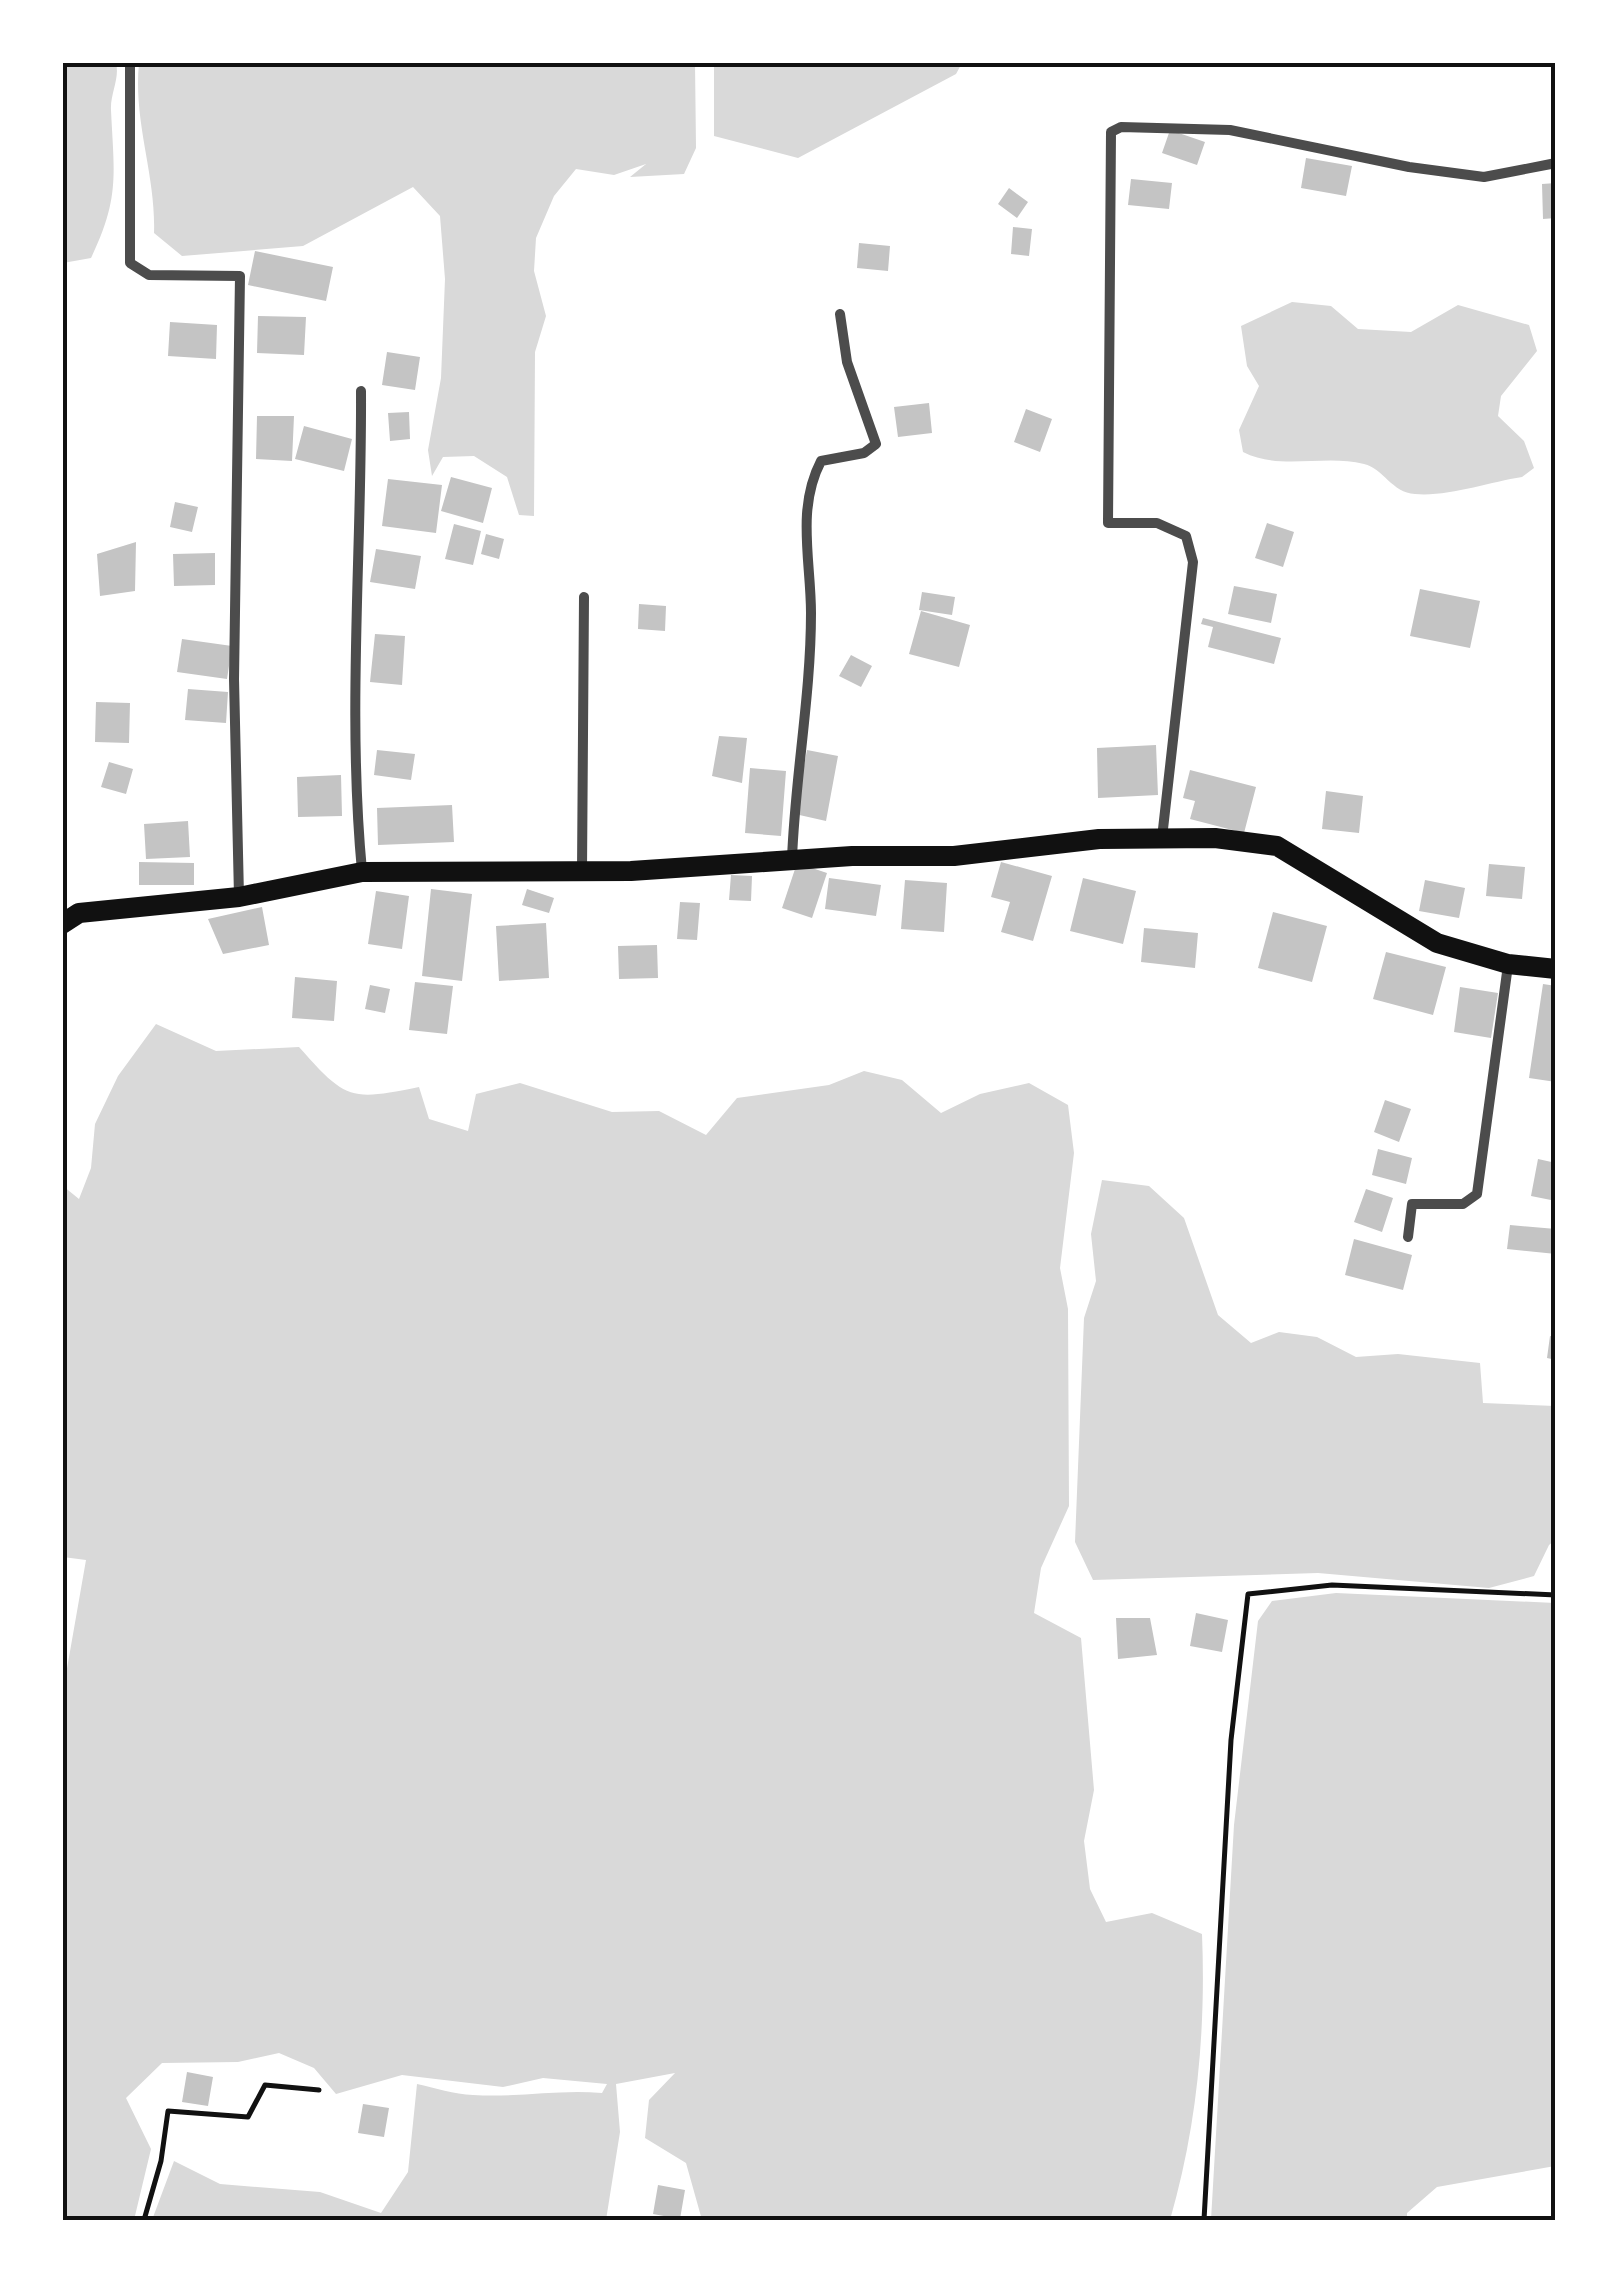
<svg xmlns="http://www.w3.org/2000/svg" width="1618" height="2283" font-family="Roboto,sans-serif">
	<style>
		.water { fill: #d9d9d9 }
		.building { fill: #c4c4c4 }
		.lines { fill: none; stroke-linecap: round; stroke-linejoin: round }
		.path { stroke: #111; stroke-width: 5 }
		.minor { stroke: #4c4c4c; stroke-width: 10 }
		.secondary { stroke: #111; stroke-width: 20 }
		.neatline { fill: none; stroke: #111; stroke-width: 4 }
	</style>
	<rect width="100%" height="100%" fill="#fff"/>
	<!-- water -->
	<path class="water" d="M63 62 116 63C120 78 110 94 111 110 114 174 120 198 91 258L63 263Z
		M139 63H695L696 148 684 174 630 177 646 164 614 175 576 169 554 196 536 238 534 271 546 316 535 352 534 516 519 515 507 477 474 456 443 457 432 476 428 450 441 378 445 279 440 216 413 187 303 246 182 256 154 233C156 175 133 122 139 63Z
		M714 63V62L962 63 956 74 798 158 714 136Z
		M1292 302 1331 306 1358 329 1411 332 1458 305 1529 325 1537 351 1501 396 1498 416 1524 441 1534 468 1522 477C1489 482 1448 497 1415 494 1392 493 1383 468 1364 464 1324 454 1280 471 1243 452L1239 430 1259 386 1247 366 1241 326Z
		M156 1024 216 1051 299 1047C346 1100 350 1101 419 1087L429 1119 468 1131 476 1094 520 1083 612 1112 659 1111 706 1135 737 1098 829 1085 864 1071 902 1080 941 1113 980 1094 1029 1083 1068 1105 1074 1153 1060 1268 1068 1309 1069 1506 1041 1568 1034 1613 1081 1638 1094 1790 1084 1841 1090 1889 1106 1922 1152 1913 1202 1934C1206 2031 1197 2127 1170 2220H702L686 2163 645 2138 649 2100 675 2073 616 2084 620 2132 606 2220H152L174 2161 220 2184 320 2192 381 2213 408 2172 417 2084C435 2088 454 2094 473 2095 517 2098 558 2089 602 2093L607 2084 543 2078 503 2087 402 2075 336 2094 314 2068 279 2053 238 2062 162 2063 126 2098 151 2149 134 2220H63L62 1697 86 1560 63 1557V1186L79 1199 91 1168 95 1124 118 1076Z
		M1102 1180 1149 1186 1184 1218 1218 1315 1251 1343 1279 1332 1317 1337 1356 1357 1398 1354 1480 1363 1483 1403 1555 1406V1540L1549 1545 1534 1576 1489 1588 1318 1573 1093 1580 1075 1542 1084 1318 1096 1281 1091 1234Z
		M1336 1593 1555 1603V2166L1437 2187 1407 2213V2220H1211L1234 1825 1258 1621 1272 1601Z"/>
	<!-- building -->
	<path class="building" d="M1170 130 1205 142 1197 165 1162 153Z
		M1306 158 1352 166 1346 196 1301 188Z
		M1131 179 1172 183 1169 209 1128 205Z
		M1556 183V218L1543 219 1542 184Z
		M1009 188 1028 202 1017 218 998 204Z
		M1013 227 1032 229 1029 256 1011 254Z
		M859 243 890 246 888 271 857 268Z
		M255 251 333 267 326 301 248 285Z
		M258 316 306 317 304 355 257 353Z
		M170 322 217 325 216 359 168 356Z
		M387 352 420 357 415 390 382 385Z
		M929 403 932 433 898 437 894 407Z
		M1026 409 1052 419 1040 452 1014 442Z
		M409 412 410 439 390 441 388 413Z
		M257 416H294L292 461 256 459Z
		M304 426 352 439 344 471 295 459Z
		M451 477 492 488 483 523 441 511Z
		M388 479 442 485 436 533 382 526Z
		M175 502 198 507 192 532 170 527Z
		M1267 523 1294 532 1283 567 1255 558Z
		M454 524 481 531 473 565 445 559Z
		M486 534 504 539 499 559 481 554Z
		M136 542 135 591 100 596 97 554Z
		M376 549 421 556 415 589 370 582Z
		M215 553V585L174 586 173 554Z
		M1234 586 1277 594 1271 623 1228 614Z
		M1420 589 1480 601 1470 648 1410 636Z
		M922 592 955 597 952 615 919 610Z
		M639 604 666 606 665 631 638 629Z
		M921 611 970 625 959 667 909 654Z
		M1203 618 1281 638 1274 664 1208 647 1213 627 1201 624Z
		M375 634 405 636 402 685 370 682Z
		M182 639 232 646 227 679 177 672Z
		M851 655 872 666 861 687 839 676Z
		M188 689 228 692 226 723 185 720Z
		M96 702 130 703 129 743 95 742Z
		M719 736 747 738 742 783 712 776Z
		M1156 745 1158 795 1098 798 1097 748Z
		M377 750 415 754 411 780 374 775Z
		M807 750 838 756 826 821 795 814Z
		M109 762 133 769 126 794 101 787Z
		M750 768 786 771 781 836 745 833Z
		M1190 770 1256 787 1244 833 1190 819 1195 801 1183 798Z
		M341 775 342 816 298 817 297 777Z
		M1326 791 1363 796 1359 833 1322 829Z
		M452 805 454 842 378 845 377 808Z
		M188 821 190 857 146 859 144 824Z
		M139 862 194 863V885H139Z
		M1001 862 1052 876 1033 941 1001 932 1010 902 991 897Z
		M797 863 827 873 812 918 782 908Z
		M1489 864 1525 867 1522 899 1486 896Z
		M731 875 752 876 751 901 729 900Z
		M829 878 881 885 876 916 825 909Z
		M1083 878 1136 891 1123 944 1070 931Z
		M905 880 947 883 944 932 901 929Z
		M1425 880 1465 888 1459 918 1419 911Z
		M431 889 472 894 462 981 422 976Z
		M527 889 554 898 549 913 522 905Z
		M376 891 409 896 402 949 368 944Z
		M680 902 700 903 697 940 677 939Z
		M262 907 269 945 223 954 208 919Z
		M1273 912 1327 926 1312 982 1258 968Z
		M546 923 549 978 499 981 496 926Z
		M1144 928 1198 933 1195 968 1141 962Z
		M657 945 658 978 619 979 618 946Z
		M1386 952 1446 967 1433 1015 1373 999Z
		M295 977 337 981 334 1021 292 1018Z
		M415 982 453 986 447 1034 409 1030Z
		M1543 984 1556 986V1082L1529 1078Z
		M370 985 390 989 385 1013 365 1009Z
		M1460 987 1498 993 1491 1038 1454 1032Z
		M1385 1100 1411 1109 1399 1142 1374 1132Z
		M1378 1149 1412 1158 1406 1184 1372 1175Z
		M1538 1159 1556 1163V1201L1531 1196Z
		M1366 1189 1393 1198 1382 1232 1354 1222Z
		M1510 1225 1556 1229V1254L1507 1249Z
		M1354 1239 1412 1255 1403 1290 1345 1275Z
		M1550 1336 1556 1337V1360L1547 1358Z
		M1196 1613 1228 1620 1222 1652 1190 1646Z
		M1116 1618H1150L1157 1655 1118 1659Z
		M187 2072 213 2077 208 2106 182 2102Z
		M363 2104 389 2108 384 2137 358 2133Z
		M658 2185 685 2190 680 2219 653 2214Z"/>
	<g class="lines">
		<!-- path -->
		<path class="path" d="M144 2220 161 2161 168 2111 248 2117 265 2085 319 2090
			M1204 2220 1231 1740 1248 1594 1332 1585 1556 1595"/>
		<!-- minor -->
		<path class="minor" d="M130 62V263L149 275 240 276 234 679 239 896
			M361 391C362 551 347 712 362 871
			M1162 838 1193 562 1186 536 1157 523H1108L1111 132 1121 127 1230 130 1409 167 1484 177 1556 163
			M792 859C795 777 811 695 811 613 811 561 796 509 821 461L864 453 876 444 847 362 840 314
			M582 871 584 597
			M1408 1237 1412 1204H1463L1477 1194 1508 965"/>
		<!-- secondary -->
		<path class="secondary" d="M62 924 79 913 239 897 362 872 631 871 852 856H954L1099 839 1215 838 1277 846 1437 943 1508 964 1556 969"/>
	</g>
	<!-- border -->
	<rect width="1618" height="2283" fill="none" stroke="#ffffff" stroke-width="130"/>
	<rect x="65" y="65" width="1488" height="2153" class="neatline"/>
</svg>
